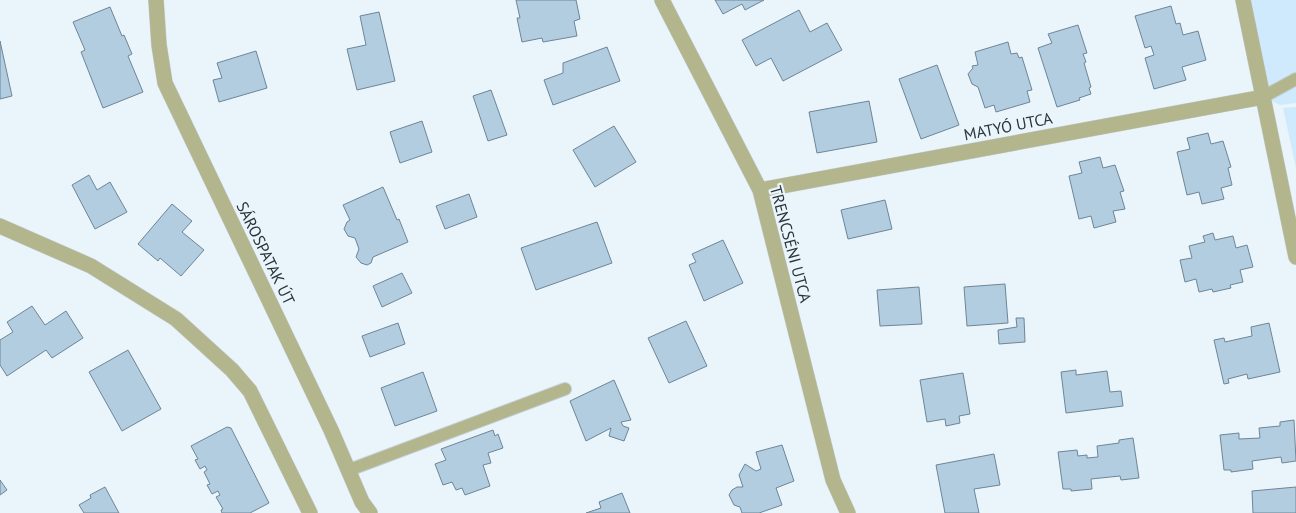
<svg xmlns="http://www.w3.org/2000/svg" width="1296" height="513" font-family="'PT Sans',sans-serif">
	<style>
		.built { fill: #cfeafd }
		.building { fill: #b3cde0; stroke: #6d8697 }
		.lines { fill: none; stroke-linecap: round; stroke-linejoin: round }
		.lane-casing { stroke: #c6d1d8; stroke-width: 14 }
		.street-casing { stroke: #c6d1d8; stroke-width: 16 }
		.lane { stroke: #b3b58c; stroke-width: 12 }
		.street { stroke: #b3b58c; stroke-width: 15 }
		.labels { text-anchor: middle; stroke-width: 4.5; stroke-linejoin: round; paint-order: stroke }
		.street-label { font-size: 16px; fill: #29333a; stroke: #e9f4fb }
	</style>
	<rect width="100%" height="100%" fill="#e9f4fb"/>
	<!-- built -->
	<path class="built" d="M1243 0H1296V103L1280 105 1263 97Z
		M1296 107V168L1283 108Z"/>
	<!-- building -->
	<path class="building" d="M516 0H576L580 19 574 21 577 36 543 42 542 38 522 42 517 18H520Z
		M715 0H764L745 10 742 4 723 14Z
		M1171 6 1176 24 1180 23 1183 35 1198 31 1206 60 1182 67 1186 80 1154 89 1145 58 1154 55 1151 46 1145 48 1135 16Z
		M110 7 122 36 124 35 132 54 128 56 143 92 103 108 81 52 85 50 73 22Z
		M799 10 810 32 827 23 842 50 783 81 771 58 756 66 742 40Z
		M379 12 395 81 357 90 347 49 366 45 360 16Z
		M1078 25 1087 53 1083 54 1086 62 1084 63 1091 87 1089 88 1091 94 1079 98 1080 100 1057 107 1038 48 1052 43 1048 34Z
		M0 41 12 96 0 99Z
		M1008 42 1011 54 1017 53 1019 58 1022 57 1032 90 1027 91 1030 102 996 112 994 105 985 108 978 87 972 84 968 74 973 68 972 66 978 65 975 52Z
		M607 47 620 81 553 105 544 80 563 73V63Z
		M256 51 267 88 219 102 213 80 222 78 217 63Z
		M937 65 959 125 921 139 899 79Z
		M491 90 507 135 488 141 473 96Z
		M869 101 877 142 817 153 809 112Z
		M422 121 432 152 400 163 390 132Z
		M614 126 636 162 595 187 573 150Z
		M1208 133 1211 144 1223 141 1231 167 1228 168 1232 185 1221 188 1224 199 1202 204 1199 192 1187 195 1177 152 1190 149 1187 138Z
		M1100 157 1103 168 1115 165 1124 191 1120 192 1125 209 1113 211 1116 222 1094 228 1091 216 1079 219 1069 176 1082 173 1079 162Z
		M89 175 97 190 110 182 127 212 95 229 72 185Z
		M383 187 397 220 399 219 408 242 373 257 371 263 367 265 361 263 356 257 359 249 355 238 348 236 344 229 347 222 350 220 343 205Z
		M469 194 477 217 445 229 436 206Z
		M885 200 892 229 848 239 841 210Z
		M172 204 192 221 182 232 204 250 181 276 160 258 158 261 138 244Z
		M597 222 612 263 536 290 521 248Z
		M1213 233 1215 240 1233 236 1236 248 1247 245 1253 267 1240 270 1243 282 1230 285 1231 288 1213 292 1212 289 1199 292 1196 279 1185 282 1180 260 1192 258 1189 246 1205 242 1203 236Z
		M723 240 743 283 704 301 689 265 696 262 692 254Z
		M402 273 412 293 382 307 373 286Z
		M1005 284 1008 323 967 326 964 287Z
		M919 287 922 324 880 326 877 290Z
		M32 306 45 325 66 311 83 338 52 358 46 350 7 376 0 365V340L13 332 7 322Z
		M1016 318H1024L1025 342 999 344 998 330 1017 327Z
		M686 321 707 366 669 383 648 338Z
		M398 323 405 344 370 357 362 336Z
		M1269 323 1280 372 1248 379 1247 374 1228 379 1229 383 1224 384 1214 340 1224 338 1225 342 1252 336 1251 327Z
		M128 350 161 409 122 431 89 372Z
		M1076 370V375L1107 371 1110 392 1121 391 1123 406 1066 413 1061 372Z
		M423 372 437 411 395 426 381 388Z
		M963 373 970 414 959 416 960 423 946 426 945 419 927 422 920 380Z
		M614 380 631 420 621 422 623 426 629 428 624 441 609 436 611 428 586 441 570 401Z
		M1294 420 1296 461 1282 463 1281 457 1252 461 1253 469 1231 472V470H1224L1220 435 1239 433V439L1260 438 1259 428 1280 426V422Z
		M227 427 231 428 269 503 250 513H222L221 510 223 509 216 497 220 495 218 491 212 494 207 485 210 484 204 472 207 470 205 466 200 469 195 460 198 459 191 446Z
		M493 430 495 436 498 434 503 448 488 453 491 463 483 465 490 486 465 495 462 488 456 490 452 482 443 485 435 464 446 460 441 449Z
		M1133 438 1139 478 1121 480 1120 476 1091 479 1092 489 1071 491V489H1063L1058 452 1077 450 1078 456 1087 455V458L1098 457 1097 446 1119 443V440Z
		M782 445 794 481 776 488 782 505 759 513H742L740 507 734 505 729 495 732 490 737 487H743L739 475 745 464 756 471 761 469 756 452Z
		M994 454 1000 485 974 489 979 513H945L936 465Z
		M0 480 7 490 0 495Z
		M105 487 119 513H84L79 505 91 498 90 495Z
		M1296 487V513H1253L1252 491Z
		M622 493 630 513H586L601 508 599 502Z"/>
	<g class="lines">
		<defs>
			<path id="lane" d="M1263 97 1296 79
				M349 470 565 389"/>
			<path id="street" d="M156 0 159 45 165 83 331 430 362 502 370 513
				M662 0 760 190 833 480 848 513
				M1243 0 1296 257
				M760 190 1263 97
				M0 226 91 266 176 319 232 370 250 391 310 513"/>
		</defs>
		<!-- lane casing -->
		<use href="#lane" class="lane-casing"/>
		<!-- street casing -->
		<use href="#street" class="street-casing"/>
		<!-- lane -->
		<use href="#lane" class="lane"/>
		<!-- street -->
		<use href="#street" class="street"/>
	</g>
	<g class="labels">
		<!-- street labels -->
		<g class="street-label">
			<text transform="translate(1008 126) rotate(-11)" y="6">MATYÓ UTCA</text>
			<text transform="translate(791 244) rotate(75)" y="6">TRENCSÉNI UTCA</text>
			<text transform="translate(266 253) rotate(64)" y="6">SÁROSPATAK ÚT</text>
		</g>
	</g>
</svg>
